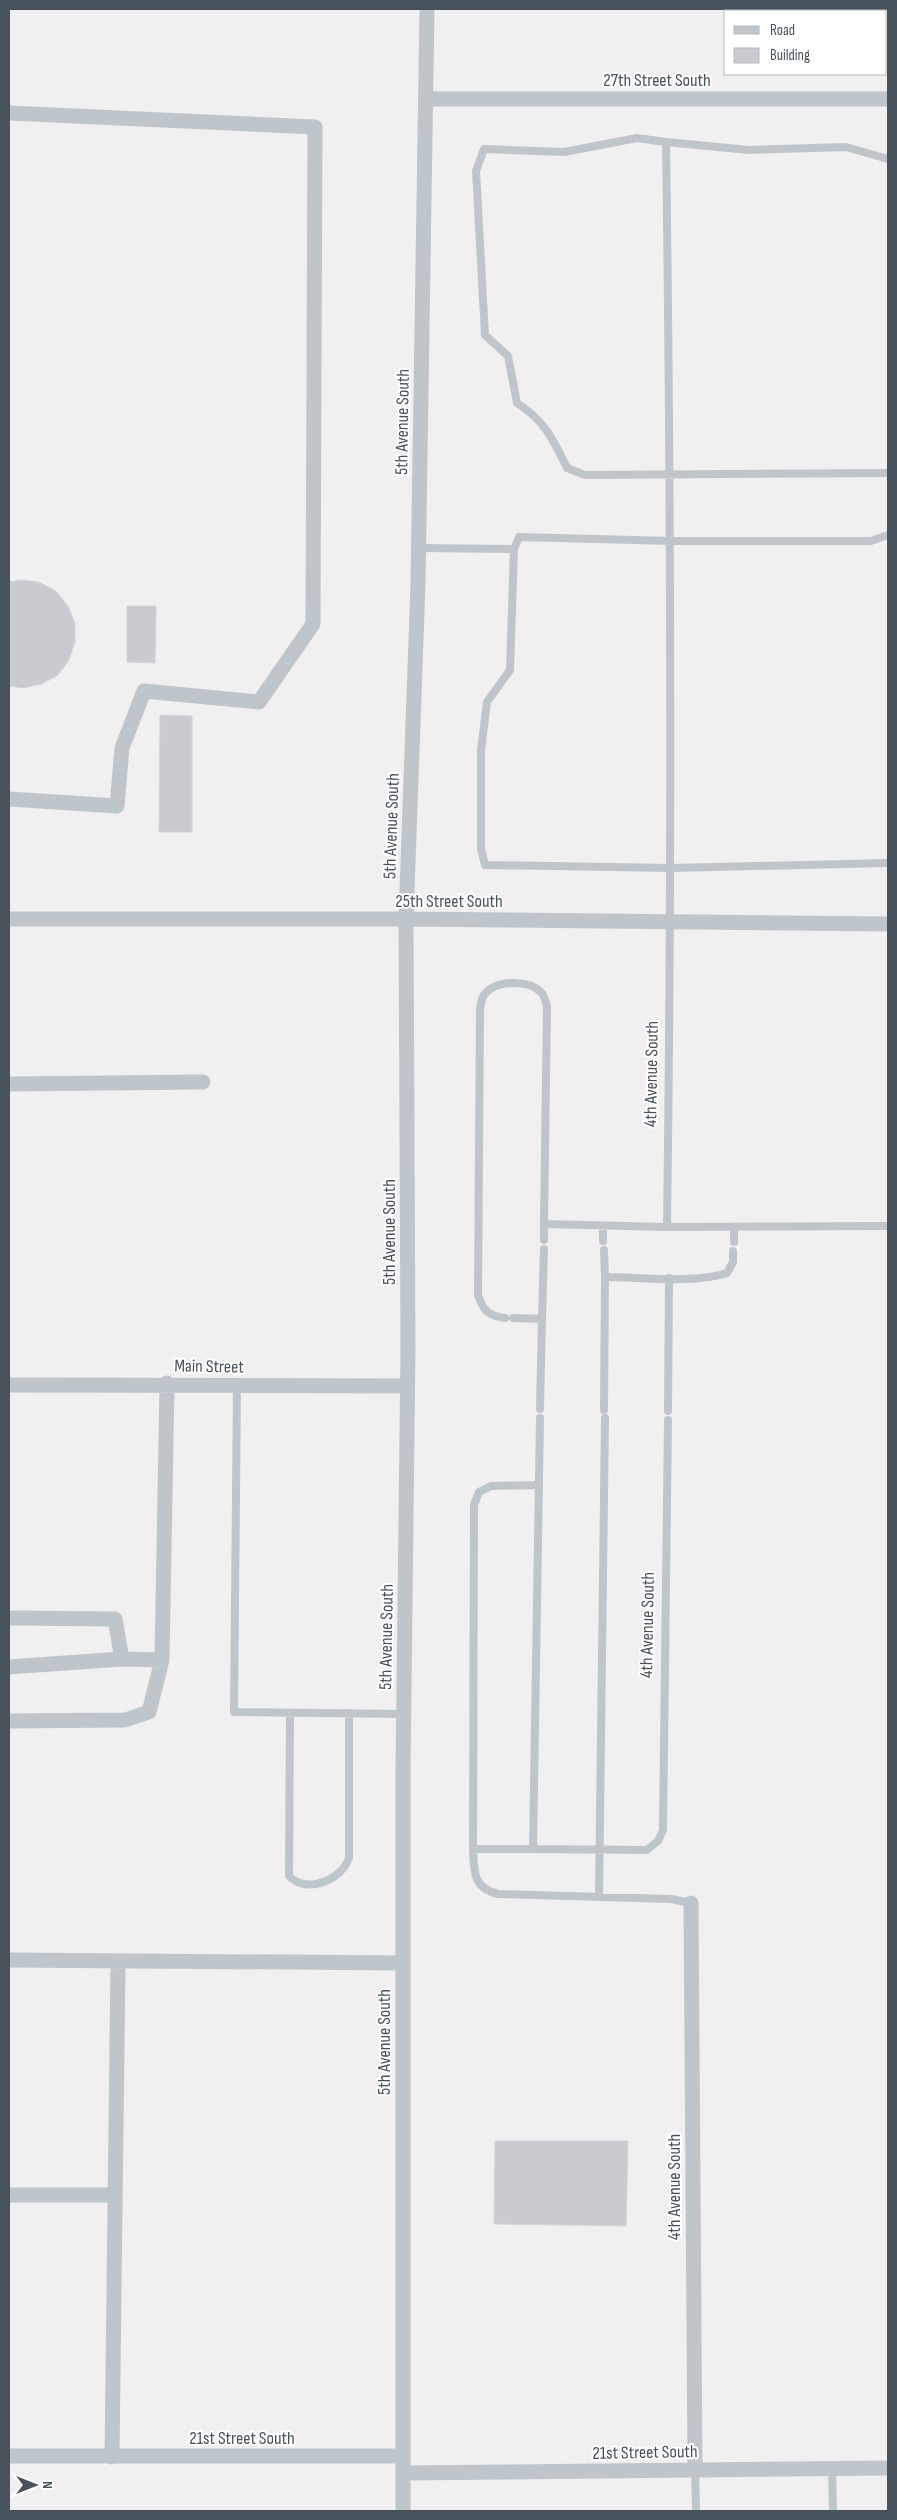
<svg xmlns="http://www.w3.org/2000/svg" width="897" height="2520" font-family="'Sofia Sans Condensed',sans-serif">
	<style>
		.building { fill: #c9cbd1; stroke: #d3d5da }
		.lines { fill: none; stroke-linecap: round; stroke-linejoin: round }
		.lane { stroke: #bec6cc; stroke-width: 8 }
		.street { stroke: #bec6cc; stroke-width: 15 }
		.labels { text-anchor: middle; stroke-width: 4; stroke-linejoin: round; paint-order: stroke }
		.street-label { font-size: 18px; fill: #48525a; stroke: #fff }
	</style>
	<rect width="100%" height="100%" fill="#f1efef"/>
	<!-- building -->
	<path class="building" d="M21 580 39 582 56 591 68 606 75 623V642L69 660 58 675 42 684 23 688 9 686V582Z
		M127 606H156L155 663 127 662Z
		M160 715 192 716V832H159Z
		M495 2141H628L626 2226 494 2224Z"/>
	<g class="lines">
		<!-- lane -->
		<path class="lane" d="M666 142 749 150 846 147 888 159
			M888 535 871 541H672L519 537 514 549 510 670 487 702 481 750V849L485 865 671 868 888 863
			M418 548 514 549
			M603 1226V1241
			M667 1227C672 865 671 504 666 142L637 138 564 152 484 149 476 171 485 335 508 356 517 403C545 421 553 439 567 468L585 475 888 473
			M544 1240V1224
			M734 1242V1227
			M604 1250 605 1277C639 1277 695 1284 727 1273L733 1262V1251
			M505 1318C489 1316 483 1311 478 1295L480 1010C481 1005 481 999 484 995 495 980 528 979 541 992 545 996 545 1001 547 1006L544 1224 667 1227 888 1226
			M513 1318 542 1319 544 1249
			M237 1386 234 1712 403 1714
			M540 1409 542 1319
			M604 1410 605 1277
			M668 1411 669 1278
			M539 1485 491 1486 479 1492 474 1505 473 1849H533L540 1418
			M290 1713 289 1876C306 1894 341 1881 349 1858V1713
			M473 1849C474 1872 473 1888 498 1894L671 1899 691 1903
			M533 1849 647 1850 658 1841 663 1830 668 1420
			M599 1896 605 1418
			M832 2469 833 2511
			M695 2470 696 2511"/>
		<!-- street -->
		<path class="street" d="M426 99H888
			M9 113 315 127 313 624 259 702 144 691 122 748 117 806 9 799
			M9 919H406L888 924
			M9 1084 203 1082
			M9 1385 407 1386
			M9 1618 115 1619 122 1659
			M9 1667 122 1659 162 1660 167 1383
			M9 1721 125 1720 149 1712 162 1660
			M691 1903 695 2470
			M9 1960 403 1963
			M9 2195H114
			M9 2456H403
			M112 2457 118 1961
			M403 2473 888 2468
			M403 2511V1772L408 1348 406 919 418 584 427 9"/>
	</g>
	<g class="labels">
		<!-- street labels -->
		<g class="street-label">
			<text x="657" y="86">27th Street South</text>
			<text transform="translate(402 422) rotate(-89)" y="6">5th Avenue South</text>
			<text transform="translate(391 826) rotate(-88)" y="6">5th Avenue South</text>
			<text x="449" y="907">25th Street South</text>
			<text transform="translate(651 1074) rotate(-89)" y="6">4th Avenue South</text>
			<text transform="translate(389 1232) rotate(-90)" y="6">5th Avenue South</text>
			<text transform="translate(209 1366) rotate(1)" y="6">Main Street</text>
			<text transform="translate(647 1625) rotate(-89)" y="6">4th Avenue South</text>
			<text transform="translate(386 1637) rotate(-89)" y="6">5th Avenue South</text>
			<text transform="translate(384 2042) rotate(-90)" y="6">5th Avenue South</text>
			<text transform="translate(674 2187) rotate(-90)" y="6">4th Avenue South</text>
			<text x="242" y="2444">21st Street South</text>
			<text transform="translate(645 2452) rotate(-1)" y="6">21st Street South</text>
		</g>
	</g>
	<!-- border -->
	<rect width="897" height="2520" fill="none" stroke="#48525a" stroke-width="20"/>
	<!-- legend -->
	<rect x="724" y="10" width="162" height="65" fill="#ffffff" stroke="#b6babd"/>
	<rect x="734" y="26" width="25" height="8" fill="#bec6cc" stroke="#b6babd"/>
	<text x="770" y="35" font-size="15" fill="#48525a">Road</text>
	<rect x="734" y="48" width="25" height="15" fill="#c9cbd1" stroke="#b6babd"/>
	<text x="770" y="60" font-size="15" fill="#48525a">Building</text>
	<!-- north arrow -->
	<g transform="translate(35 2485) rotate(90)" stroke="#ffffff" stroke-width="4" paint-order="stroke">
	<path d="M0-4L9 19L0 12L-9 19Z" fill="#48525a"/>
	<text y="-8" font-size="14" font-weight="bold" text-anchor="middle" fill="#48525a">N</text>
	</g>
</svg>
